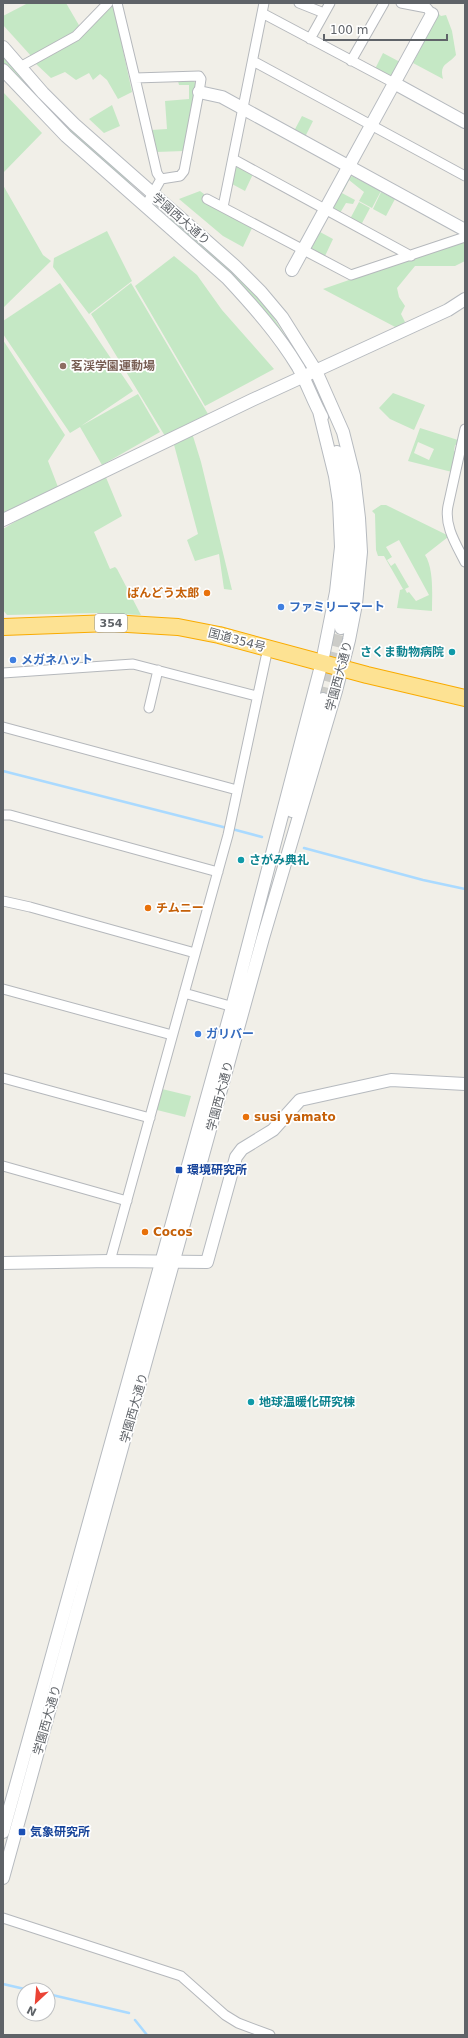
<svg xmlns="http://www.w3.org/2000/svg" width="468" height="2038" font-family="'DejaVu Sans','Noto Sans JP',sans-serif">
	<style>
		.green { fill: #c5e8c5; fill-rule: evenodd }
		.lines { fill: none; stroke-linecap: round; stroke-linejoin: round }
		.stream { stroke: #aadaff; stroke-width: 2.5 }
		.secondary-tunnel { stroke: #ccccc8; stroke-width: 12; stroke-dasharray: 12 6; stroke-linecap: butt }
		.street-casing { stroke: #b5b8bc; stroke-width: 11 }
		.secondary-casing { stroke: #b6babf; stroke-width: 14 }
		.highway-casing { stroke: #f9ab00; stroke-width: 18 }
		.street { stroke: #fff; stroke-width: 9 }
		.secondary { stroke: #fff; stroke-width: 12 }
		.highway { stroke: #fde293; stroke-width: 16 }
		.education-dot { fill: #8d6e63; stroke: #fff; stroke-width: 1.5 }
		.food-dot { fill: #e8710a; stroke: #fff; stroke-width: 1.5 }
		.shop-dot { fill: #3f7fe0; stroke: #fff; stroke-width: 1.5 }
		.culture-dot { fill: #0f9aa8; stroke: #fff; stroke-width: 1.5 }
		.transit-dot { fill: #1a4fb4; stroke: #fff; stroke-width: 1.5 }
		.labels { text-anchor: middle; stroke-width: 3.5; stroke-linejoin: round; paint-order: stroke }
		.shield { fill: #fff; stroke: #8f9295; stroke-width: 1 }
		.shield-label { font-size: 11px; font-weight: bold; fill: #5f6368 }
		.street-label { font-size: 12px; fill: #5f6368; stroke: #fff }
		.education-label { font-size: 12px; font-weight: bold; fill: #785e54; stroke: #fff; text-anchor: start }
		.food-label { font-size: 12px; font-weight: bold; fill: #c56008; stroke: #fff; text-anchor: start }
		.shop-label { font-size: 12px; font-weight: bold; fill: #366cbe; stroke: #fff; text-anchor: start }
		.culture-label { font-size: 12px; font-weight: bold; fill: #0d838f; stroke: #fff; text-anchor: start }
		.transit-label { font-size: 12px; font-weight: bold; fill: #164399; stroke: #fff; text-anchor: start }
	</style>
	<rect width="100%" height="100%" fill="#f1efe8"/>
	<!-- green -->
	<path class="green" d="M28 3H66L80 27 74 34 32 57 3 25V16Z
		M113 4 132 92 118 99 107 80 100 74 93 80 89 73 76 80 65 72 51 78 35 63 77 39Z
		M438 13 441 16 446 15 452 31 456 55C448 65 439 63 443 79L413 63Z
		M3 53 129 181 134 189C86 152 44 107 3 62Z
		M383 53 400 62 393 75 389 76 375 69Z
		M193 80 196 84 184 151 156 152 151 130 167 129 165 101 189 99V85H179L178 81Z
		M3 92 42 133 3 173Z
		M112 105 120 126 104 133 89 119Z
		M302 116 313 121 305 137 294 131Z
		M238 166 253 174 245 191 232 184 235 167Z
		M352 176 381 191 372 208 359 201 364 192 349 180 343 192 341 191 348 178Z
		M3 185 43 255 51 261 3 308Z
		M200 191 204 194 203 200 253 226 243 247 223 236 179 199Z
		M340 192 355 200 353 204 346 203 340 213 333 210V206Z
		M381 192 395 199 386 216 373 209Z
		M156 202 237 274 268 309 300 359 179 232 168 216 154 204Z
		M359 202 370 208 361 225 350 219Z
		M107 231 132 281 89 314 53 267 54 258Z
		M320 232 333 239 325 256 311 249Z
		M465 240V261L455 266H415L397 288 399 297 405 306 401 314 405 322 399 329 323 289Z
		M174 256 197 275 222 310 274 369 205 406 135 286Z
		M60 283 133 391 81 426 138 394 160 432 102 465 80 427 70 433 3 334V321Z
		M131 283 208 414 165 436 91 314Z
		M3 340 65 435 48 461 58 487 3 513Z
		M393 393 425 405 414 430 390 419 379 408Z
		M420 428 458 440V444L455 445 454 451 457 452 452 472 408 461ZM418 442 434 449 429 460 414 453Z
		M192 433 201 462 232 590 224 589 219 554 195 561 187 540 198 534 173 441Z
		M105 475 122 516 94 532 110 569 115 567 117 569 141 615 99 613 7 615 3 610V529L38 508Z
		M381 505H386L447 535 448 537 425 555C434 569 432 594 432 611L397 608 400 590 403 589 384 556H378L376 550 375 514 372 511ZM399 540 429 595 416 601 409 592 407 593 405 589 409 587 395 563 391 566 387 560 392 557 386 547Z
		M162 1089 191 1096 185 1117 157 1110Z"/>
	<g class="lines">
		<!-- stream -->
		<path class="stream" d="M3 771 227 828
			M232 829 262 837
			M304 848 423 880 465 889
			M3 1984 29 1990
			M48 1994 129 2013
			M135 2020 147 2035"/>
		<!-- secondary-tunnel -->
		<path class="secondary-tunnel" d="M323 699 341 628"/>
		<defs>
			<path id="street" d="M117 3 135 78
				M299 3 324 13
				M401 3 427 8 432 14
				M262 13 394 83
				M310 39 330 3
				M253 61 465 176
				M351 61 384 3
				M20 67 76 36 108 3
				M199 76 201 79 199 92 184 171 180 176 161 179 157 173 135 78Z
				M233 159 411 256
				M207 199 351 275 465 237
				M145 207 161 179
				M223 207 264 3
				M465 429 448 506C444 526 456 544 465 562
				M3 673 133 664 256 696
				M149 708 158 670
				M3 727 237 790
				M3 815H10L218 872
				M3 901 30 907 195 953
				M3 989 172 1035
				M184 993 237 1008
				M3 1078 150 1118
				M3 1166 127 1201
				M110 1261 228 835 266 657
				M3 1918 181 1976 225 2015 238 2023 270 2035"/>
			<path id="secondary" d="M3 47 43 93 74 124 235 266 261 292 282 317 316 371 343 432 354 476 359 518 361 552 356 604 349 640 336 691 263 938 3 1878
				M3 70 66 136 227 278C253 306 278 334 298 367 307 383 313 401 322 417
				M394 83 465 122
				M199 92 222 97 465 230
				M292 270 432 14
				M337 452 345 476
				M3 520 252 400 448 310 465 299
				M341 628C348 592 353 557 350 521 349 503 345 486 344 468
				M292 811 323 699
				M3 1263 110 1261 207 1262 236 1157 242 1149 273 1130 300 1100 391 1080 465 1084
				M3 1832 232 1007 322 662 336 592 341 547 339 502 335 476 319 411"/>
			<path id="highway" d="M3 627 111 623 178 627 219 635 367 675 465 698"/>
		</defs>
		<!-- street casing -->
		<use href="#street" class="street-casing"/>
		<!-- secondary casing -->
		<use href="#secondary" class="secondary-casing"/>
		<!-- highway casing -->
		<use href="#highway" class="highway-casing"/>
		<!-- street -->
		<use href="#street" class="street"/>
		<!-- secondary -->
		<use href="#secondary" class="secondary"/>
		<!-- highway -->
		<use href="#highway" class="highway"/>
	</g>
	<!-- markers -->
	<circle class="education-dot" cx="63" cy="366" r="4"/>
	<g class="food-dot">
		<circle cx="207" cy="593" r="4"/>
		<circle cx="148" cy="908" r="4"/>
		<circle cx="246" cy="1117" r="4"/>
		<circle cx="145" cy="1232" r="4"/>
	</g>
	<g class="shop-dot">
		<circle cx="281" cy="607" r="4"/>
		<circle cx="13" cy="660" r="4"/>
		<circle cx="198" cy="1034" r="4"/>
	</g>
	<g class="culture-dot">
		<circle cx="452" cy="652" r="4"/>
		<circle cx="241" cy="860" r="4"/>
		<circle cx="251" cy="1402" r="4"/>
	</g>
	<g class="transit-dot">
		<rect x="175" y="1166" width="8" height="8" rx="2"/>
		<rect x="18" y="1828" width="8" height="8" rx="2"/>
	</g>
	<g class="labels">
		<!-- shield labels -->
		<rect class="shield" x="95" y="614" width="32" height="18" rx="3"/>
		<g class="shield-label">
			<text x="111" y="627">354</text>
		</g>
		<!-- street labels -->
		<g class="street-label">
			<text transform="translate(181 219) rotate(41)" y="4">学園西大通り</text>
			<text transform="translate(237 640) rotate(15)" y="4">国道354号</text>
			<text transform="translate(339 676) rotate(-75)" y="4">学園西大通り</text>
			<text transform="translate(220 1096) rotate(-75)" y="4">学園西大通り</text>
			<text transform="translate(134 1408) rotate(-74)" y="4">学園西大通り</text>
			<text transform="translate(47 1720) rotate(-74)" y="4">学園西大通り</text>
		</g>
		<!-- education labels -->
		<g class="education-label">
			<text x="71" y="370">茗渓学園運動場</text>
		</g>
		<!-- food labels -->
		<g class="food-label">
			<text x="199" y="597" text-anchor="end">ばんどう太郎</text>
			<text x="156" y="912">チムニー</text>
			<text x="254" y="1121">susi yamato</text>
			<text x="153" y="1236">Cocos</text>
		</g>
		<!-- shop labels -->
		<g class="shop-label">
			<text x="289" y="611">ファミリーマート</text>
			<text x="21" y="664">メガネハット</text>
			<text x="206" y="1038">ガリバー</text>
		</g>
		<!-- culture labels -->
		<g class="culture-label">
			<text x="444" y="656" text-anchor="end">さくま動物病院</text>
			<text x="249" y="864">さがみ典礼</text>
			<text x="259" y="1406">地球温暖化研究棟</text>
		</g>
		<!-- transit labels -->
		<g class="transit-label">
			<text x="187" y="1174">環境研究所</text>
			<text x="30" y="1836">気象研究所</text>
		</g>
	</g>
	<!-- border -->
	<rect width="468" height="2038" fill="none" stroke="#5f6368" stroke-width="8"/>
	<!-- north arrow -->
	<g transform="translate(36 2002) rotate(206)"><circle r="19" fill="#ffffff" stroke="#bfc1c3"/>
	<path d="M0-3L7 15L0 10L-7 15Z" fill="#ea4335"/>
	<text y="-6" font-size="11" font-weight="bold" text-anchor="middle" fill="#5f6368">N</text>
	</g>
	<!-- scale -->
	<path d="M324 34v6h123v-6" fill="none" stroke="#5f6368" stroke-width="2"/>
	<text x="330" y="34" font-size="12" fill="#5f6368" stroke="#ffffff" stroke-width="3" paint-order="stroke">100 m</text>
</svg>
